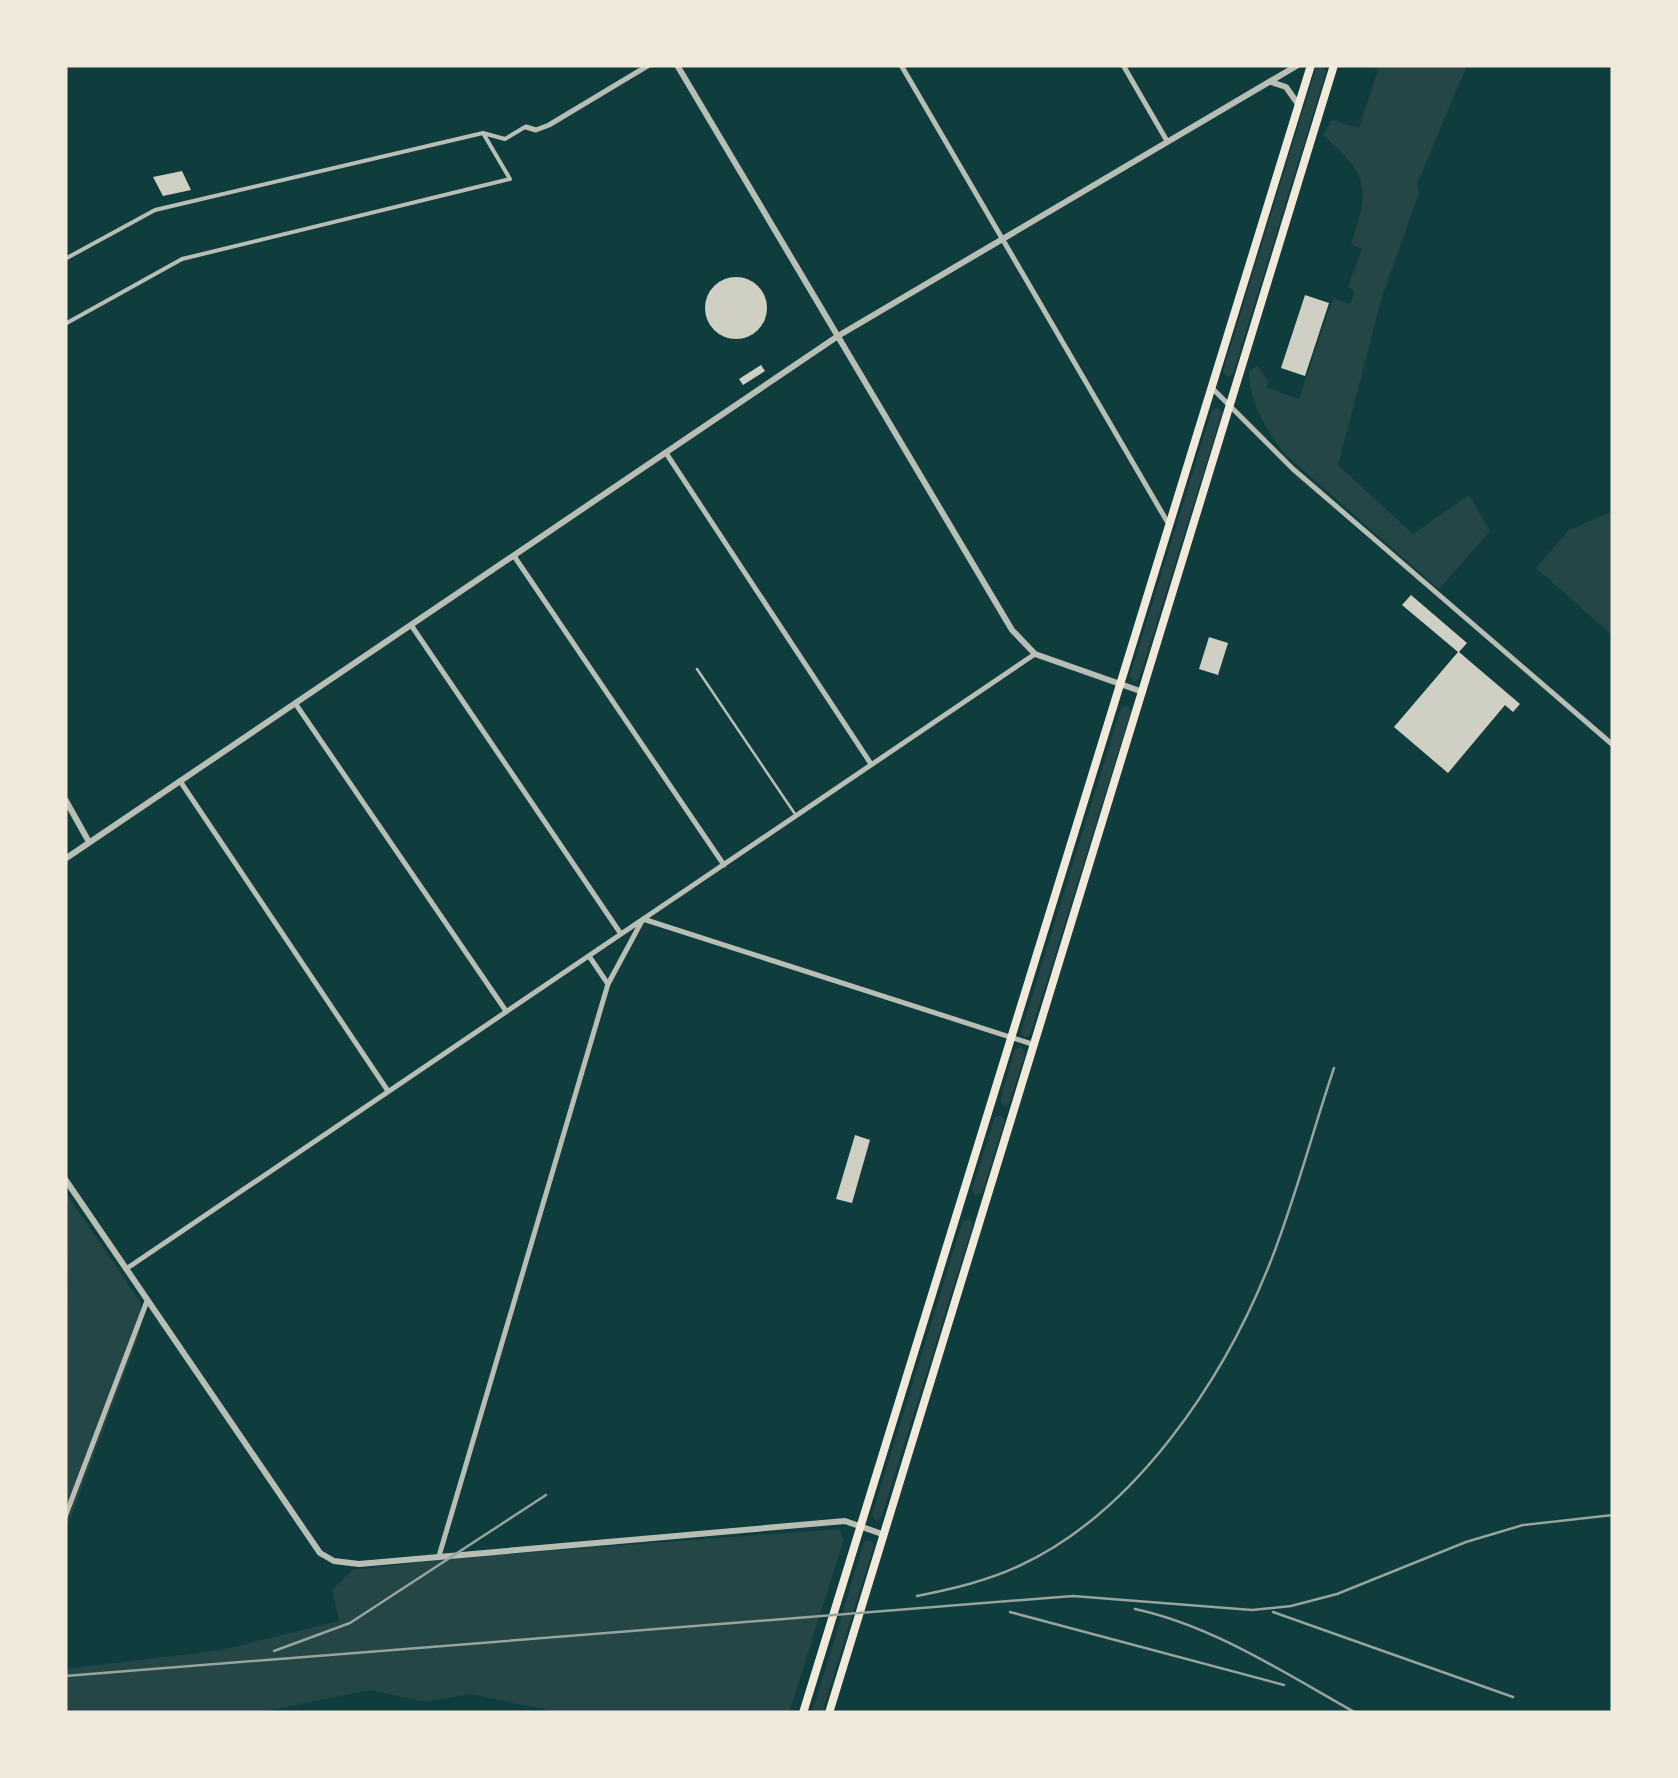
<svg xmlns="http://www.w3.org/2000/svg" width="1678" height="1778" font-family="'PT Sans',sans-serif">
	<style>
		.green { fill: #244646 }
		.building { fill: #cfcfc3 }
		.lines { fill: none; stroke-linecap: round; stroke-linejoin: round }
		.service { stroke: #b8beb3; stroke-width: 2.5 }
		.pedestrian { stroke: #b8beb3; stroke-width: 4 }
		.minor { stroke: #b8beb3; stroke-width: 5 }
		.tertiary { stroke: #b8beb3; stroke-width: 6 }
		.primary { stroke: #f1e9da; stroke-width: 8 }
		.rail { stroke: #97a49c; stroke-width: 2.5 }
	</style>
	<rect width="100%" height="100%" fill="#0f3d3e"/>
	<!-- green -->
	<path class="green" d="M1366 65H1467L1417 184 1419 193 1382 297 1338 465 1413 534 1469 495 1490 531 1439 589 1285 454C1266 429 1249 403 1249 371L1257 366 1268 381 1267 388 1299 399 1333 298 1350 304 1355 291 1348 287 1362 249 1351 244C1370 187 1369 176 1323 135L1332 120 1359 128 1378 70Z
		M1322 66 1326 72 1233 374 1227 377 1223 371 1316 68Z
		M1218 408 1222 413 1139 679 1134 682 1130 676 1212 410Z
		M1613 511V636L1536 568 1569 530Z
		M1127 705 1131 711 1030 1035 1025 1038 1021 1032 1121 708Z
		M1021 1047 1025 1053 1009 1104 1004 1106 1000 1101 1015 1049Z
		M1001 1115 1005 1120 982 1193 976 1196 972 1190 995 1117Z
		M65 1192 141 1303 139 1335 65 1532V1316C72 1298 65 1219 65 1192Z
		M969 1219 973 1224 881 1518 876 1521 872 1515 963 1221Z
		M838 1529 844 1539 789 1713H561L471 1694 425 1702 370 1690 256 1713H65V1669L222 1650 339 1621 332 1590 352 1570 467 1557Z
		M870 1540 874 1545 822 1713H812L864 1542Z"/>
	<!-- building -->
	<path class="building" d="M182 171 191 190 163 196 153 177Z
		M705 308a31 31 0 1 1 62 0a31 31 0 1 1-62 0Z
		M1305 295 1329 303 1305 376 1281 368Z
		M761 365 765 371 743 385 739 379Z
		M1411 595 1467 643 1459 652 1520 704 1513 712 1505 705 1448 773 1394 727 1458 652 1402 605Z
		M1209 637 1228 643 1218 675 1199 669Z
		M855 1135 870 1140 852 1203 836 1199Z"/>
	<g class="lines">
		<!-- service -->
		<path class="service" d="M697 669 795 814"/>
		<!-- pedestrian -->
		<path class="pedestrian" d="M65 259 155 210 483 133 505 139 525 127
			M65 324 182 259 510 179 483 133"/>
		<!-- minor -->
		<path class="minor" d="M901 65 1168 523
			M1123 65 1167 141
			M526 127 536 130 549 125 649 65
			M1213 389 1293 469 1613 745
			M666 453 871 764
			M514 556 724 865
			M411 625 621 934
			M295 703 506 1011
			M180 781 388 1091
			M608 984 643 919 1035 1045
			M126 1269 1035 654
			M65 1517 147 1301
			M439 1556 608 984 589 956"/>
		<!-- tertiary -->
		<path class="tertiary" d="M677 65 1012 630 1035 654 1143 692
			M1271 82 1286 87 1298 104
			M65 799 89 842
			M65 859 838 336 1298 65
			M65 1179 320 1553 334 1561 359 1564 845 1521 882 1534"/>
		<!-- primary -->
		<path class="primary" d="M803 1713 1311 65
			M829 1713 1334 65"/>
		<!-- rail -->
		<path class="rail" d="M917 1596C952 1589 987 1581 1019 1566 1136 1512 1224 1379 1270 1263 1295 1200 1312 1133 1334 1068
			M1135 1609C1214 1626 1286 1674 1356 1713
			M1010 1612 1284 1685
			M1273 1612 1513 1697
			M274 1651 350 1623 546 1495
			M65 1676 1073 1596 1252 1610 1291 1606 1337 1594 1466 1542 1523 1525 1613 1515"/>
	</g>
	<!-- border -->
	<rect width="1678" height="1778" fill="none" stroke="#f1e9da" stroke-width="135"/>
</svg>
